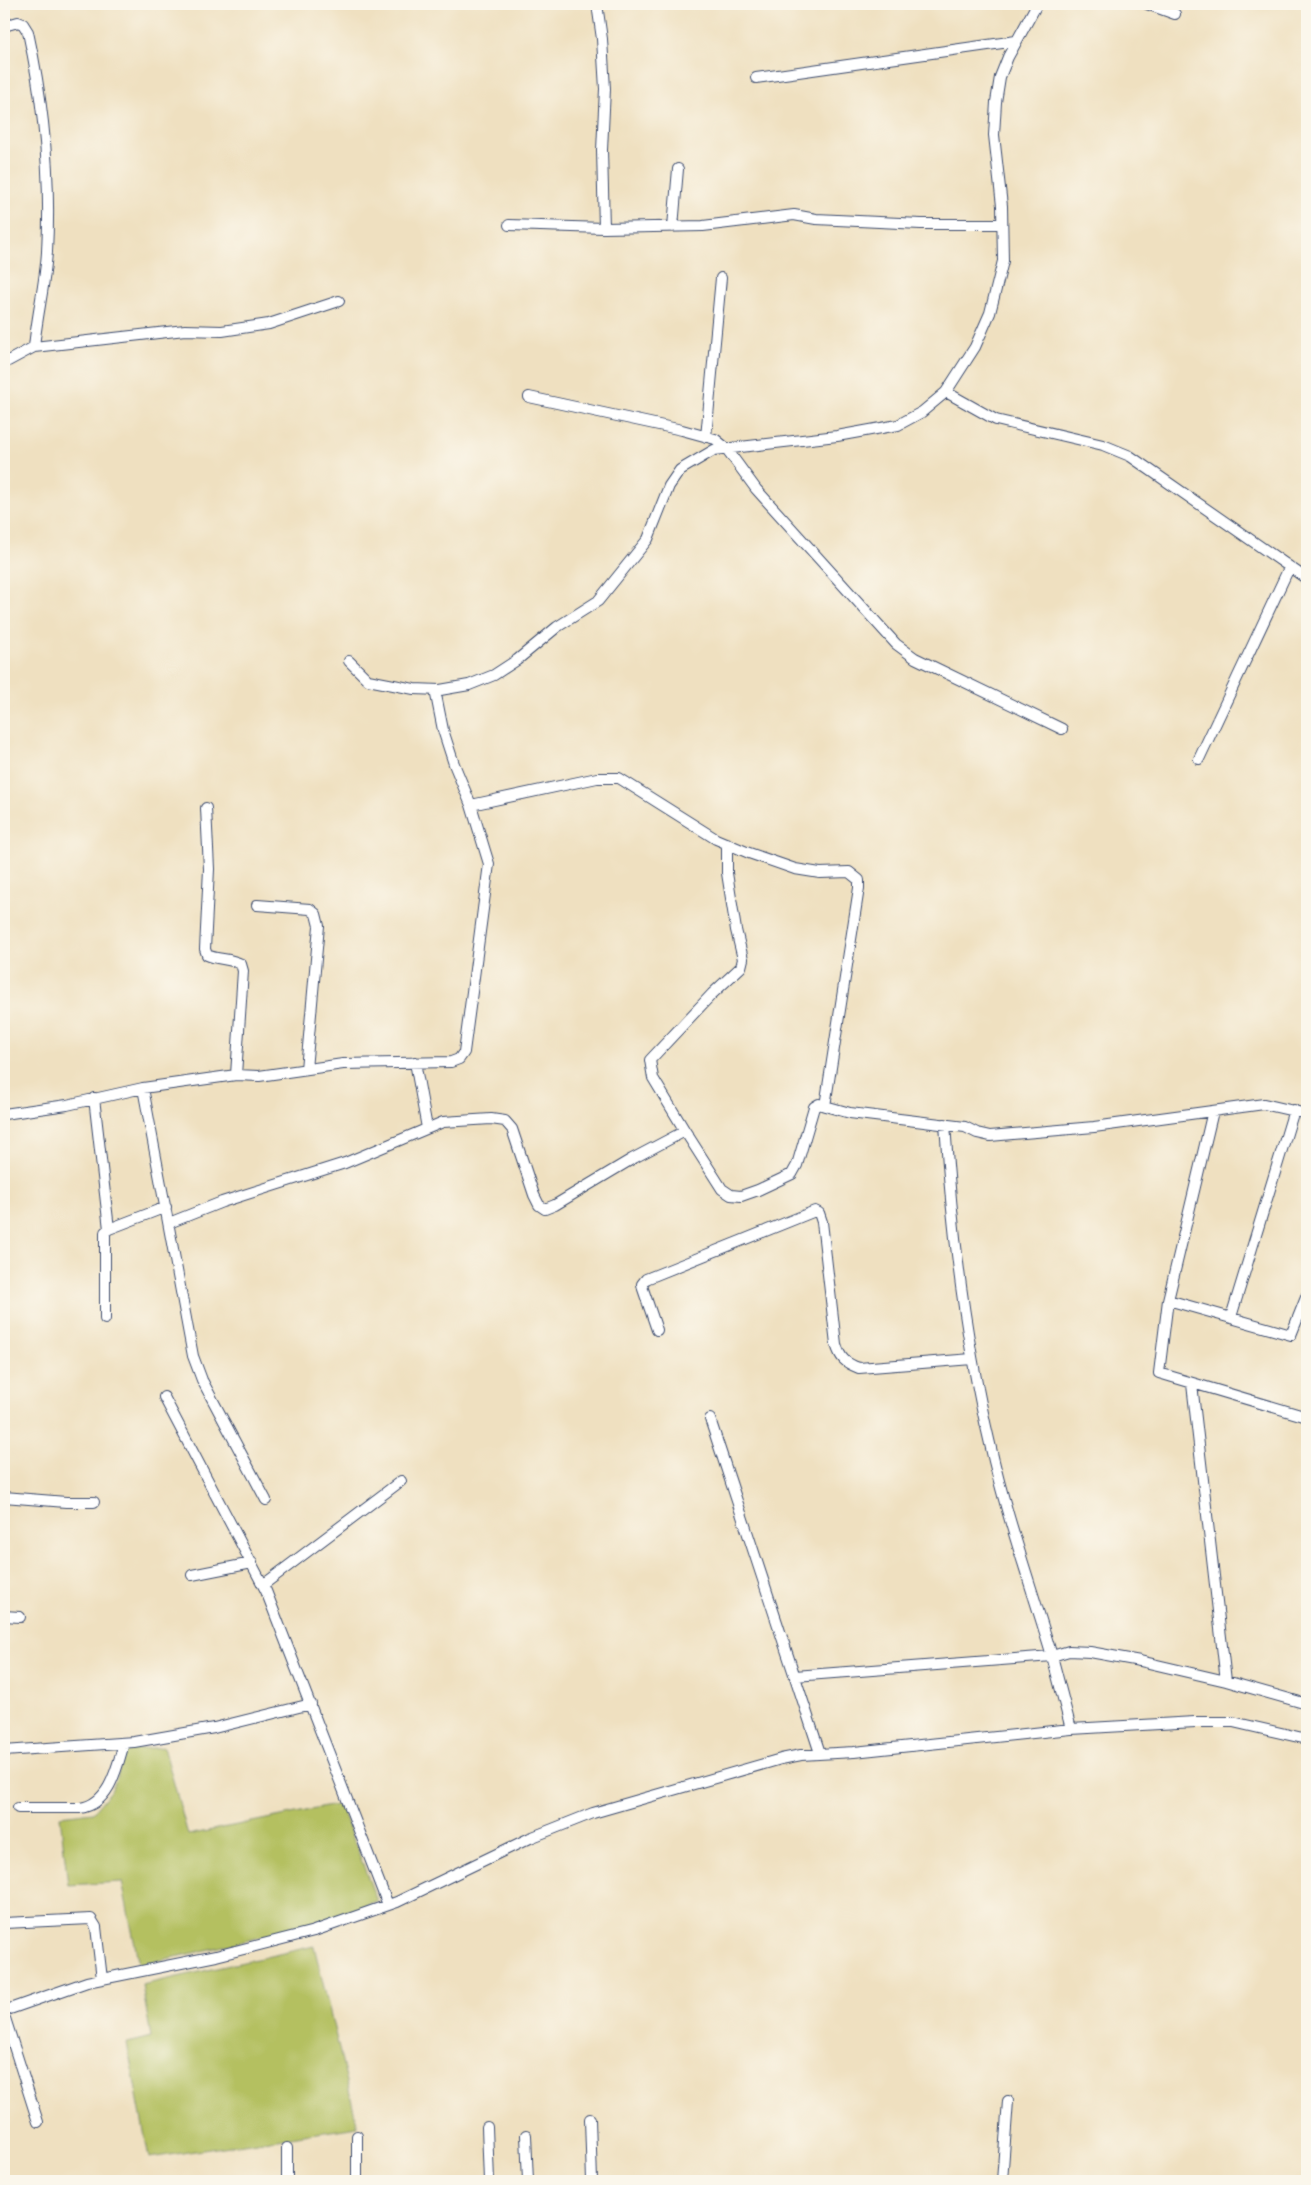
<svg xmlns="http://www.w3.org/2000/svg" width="1311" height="2185" font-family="'IM FELL Double Pica',serif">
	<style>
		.green { fill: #b4c061; stroke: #687860 }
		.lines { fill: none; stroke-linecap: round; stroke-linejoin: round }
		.street-casing { stroke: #3b4a6d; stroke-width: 12 }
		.street { stroke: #fff; stroke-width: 10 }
	</style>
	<rect width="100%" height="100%" fill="#fbf7ec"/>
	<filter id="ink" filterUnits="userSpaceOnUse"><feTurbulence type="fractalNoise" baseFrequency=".02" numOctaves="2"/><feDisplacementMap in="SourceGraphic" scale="10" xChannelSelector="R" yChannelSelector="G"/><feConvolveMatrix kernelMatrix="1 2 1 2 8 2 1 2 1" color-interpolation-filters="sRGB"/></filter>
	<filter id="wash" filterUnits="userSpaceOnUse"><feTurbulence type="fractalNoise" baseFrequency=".0096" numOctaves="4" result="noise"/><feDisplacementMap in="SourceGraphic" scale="20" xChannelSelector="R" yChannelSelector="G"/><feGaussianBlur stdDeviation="1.12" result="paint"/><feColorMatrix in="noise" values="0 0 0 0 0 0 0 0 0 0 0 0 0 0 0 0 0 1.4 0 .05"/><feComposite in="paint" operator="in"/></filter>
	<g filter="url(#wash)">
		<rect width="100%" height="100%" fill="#efe0c0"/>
		<!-- green -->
		<path class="green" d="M164 1747 188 1835 340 1804 377 1901C300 1931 219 1947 139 1965L122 1882 68 1885 60 1816 93 1812 111 1791 127 1750Z
			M314 1946 358 2127 149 2158 127 2043 151 2037 142 1985Z"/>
	</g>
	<g filter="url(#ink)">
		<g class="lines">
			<defs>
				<path id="street" d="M597 4 602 39 605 89 602 150 604 228
					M1147 4 1175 14
					M4 26 18 22 23 24 28 32C44 105 51 178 47 252 45 284 37 316 34 347
					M756 78 1016 41
					M509 225 604 228 703 226 794 215 816 219 921 224H1002
					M673 227 678 169
					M4 361H8L34 347 185 330 222 331 269 324 339 301
					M946 392 996 420 1103 445 1130 456 1307 579
					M529 397 682 430 715 439 726 448 756 489 896 644 915 658 1062 729
					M706 437 721 278
					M349 661 368 680 414 689 440 690
					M1199 759 1289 568
					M471 805 597 778H619L716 839 749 853 795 869 820 873 849 872 859 880V888L825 1106 850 1113 965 1127 977 1133 990 1136 1094 1127 1264 1104 1307 1114
					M206 808 209 869 205 949 207 955C218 960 230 958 241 964L243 971 236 1075
					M257 905 310 909 316 914 319 926 306 1069
					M415 1062 427 1128
					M143 1088 193 1356 202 1380 266 1500
					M94 1098 109 1229 166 1207
					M1213 1111 1168 1300 1159 1373 1307 1417
					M4 1114 67 1105 143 1088 236 1075 259 1076 343 1064 451 1062 459 1059 464 1052 489 864 471 805 454 764 443 730 436 695 440 690 469 685 494 675 517 660 557 627 598 601 648 539 669 486 680 470 714 450 837 436 898 425 922 412 946 392 975 347 990 313 1003 261 1002 206 994 135 996 102 1000 77 1008 57 1037 4
					M685 1131 653 1078 650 1060 712 994 741 967 743 959 736 930 727 873V843
					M169 1223 222 1202 345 1163 443 1122 491 1119 505 1121 512 1129 534 1195 539 1205 545 1209 555 1205 632 1159 685 1131 722 1189 731 1195 741 1196 758 1190 792 1174 797 1165 814 1107 819 1104 825 1106
					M1168 1300 1291 1335 1307 1295
					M1231 1317 1294 1110
					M105 1319V1232L109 1229
					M657 1330 643 1289 642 1284 646 1279 815 1211 819 1213 822 1222 836 1344C840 1358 845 1363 859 1368L972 1359
					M164 1397 266 1591 388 1905
					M710 1419 820 1753
					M4 1497 66 1502H94
					M192 1575 252 1563
					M263 1585 401 1481
					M4 1616 20 1617
					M795 1676 1052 1656C1031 1585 1006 1516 990 1444 965 1339 952 1232 945 1124
					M1226 1681 1307 1704
					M1071 1729 1195 1722H1233L1307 1739
					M4 1751 134 1742 214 1728 311 1704
					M18 1808H80C110 1804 117 1767 124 1743
					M4 1923 91 1919 96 1927 102 1979
					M4 2011 87 1982 216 1956 314 1931 397 1902 530 1838 593 1813 781 1759 801 1755 854 1752 1071 1729 1052 1656 1069 1651 1090 1652 1140 1661 1226 1681 1192 1384
					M4 2015 38 2122
					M590 2119 592 2181
					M487 2127 489 2181
					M526 2135 528 2181
					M287 2181V2148
					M357 2181V2136
					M1002 2181 1008 2101"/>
			</defs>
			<!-- street casing -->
			<use href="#street" class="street-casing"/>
			<!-- street -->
			<use href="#street" class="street"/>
		</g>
	</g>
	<!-- margin -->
	<rect width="1311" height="2185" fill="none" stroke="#fbf7ec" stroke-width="20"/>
</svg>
